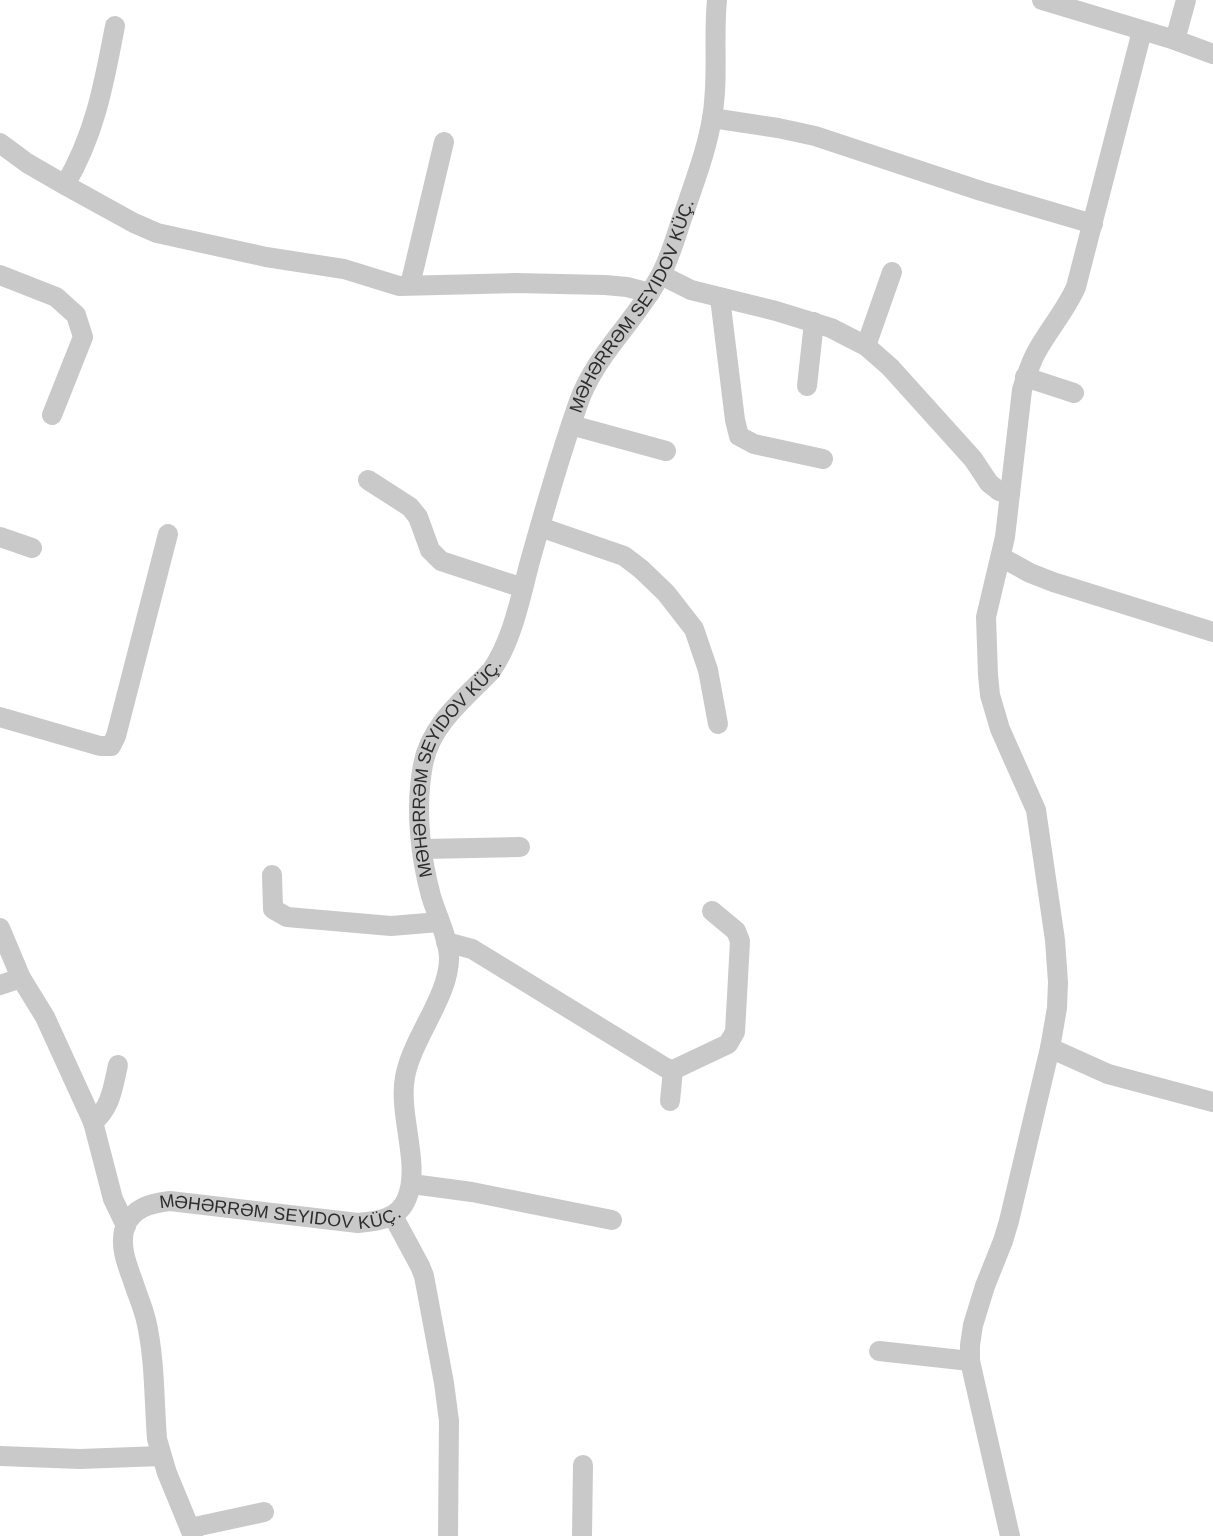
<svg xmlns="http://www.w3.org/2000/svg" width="1213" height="1536" font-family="Helvetica,sans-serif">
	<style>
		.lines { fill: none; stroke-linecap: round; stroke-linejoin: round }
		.minor { stroke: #c9c9c9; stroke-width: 20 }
		.labels { text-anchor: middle; stroke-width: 6; stroke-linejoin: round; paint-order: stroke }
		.street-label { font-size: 18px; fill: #2c2c2c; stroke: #fff }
	</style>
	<rect width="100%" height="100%" fill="#fff"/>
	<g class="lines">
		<!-- minor -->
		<g class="minor">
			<path d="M1042 0 1175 40 1213 54"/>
			<path d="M1175 40 1186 0"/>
			<path d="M712 118 778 128 815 136 981 191 1093 224"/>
			<path d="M0 143 27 163 65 185 134 223 157 233 266 257 344 269 399 286 515 283 605 285 627 287 650 293"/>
			<path d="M65 185C95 134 104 84 115 26"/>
			<path d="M0 275 56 297 76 315 83 337 52 415"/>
			<path d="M661 275 691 290 776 311 831 328 866 346 890 367 973 459 989 483 999 491 1010 494"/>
			<path d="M410 285 444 142"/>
			<path d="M720 298 735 420 739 436 754 444 823 459"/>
			<path d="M866 346 892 272"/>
			<path d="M1025 377 1074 393"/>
			<path d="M807 386 814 322"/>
			<path d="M571 425 666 451"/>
			<path d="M368 480 410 507 418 517 430 550 441 561 523 588"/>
			<path d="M540 527 624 556 641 569 666 593 694 629 708 670 718 724"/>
			<path d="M0 537 32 548"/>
			<path d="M1001 557 1030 573 1053 582 1213 632"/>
			<path d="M0 717 100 746H111L116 736 168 534"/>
			<path d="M423 849 520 847"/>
			<path d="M272 875 273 909 287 917 391 926 439 922"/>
			<path d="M0 928 21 978 45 1017 93 1122 113 1199 126 1226"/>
			<path d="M446 942 472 949 666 1068 673 1070 728 1044 735 1032 740 941 736 931 712 911"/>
			<path d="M0 985 21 978"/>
			<path d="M1050 1048 1108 1074 1213 1102"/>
			<path d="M670 1101 673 1070"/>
			<path d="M93 1122C111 1108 113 1087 118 1065"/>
			<path d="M412 1184 472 1192 612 1220"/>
			<path d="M393 1216 420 1266 424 1276 444 1383 449 1421 448 1536"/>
			<path d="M879 1351 970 1361"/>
			<path d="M0 1456 80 1459 161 1456"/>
			<path d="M190 1528 264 1512"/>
			<path id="s1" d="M193 1536 167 1473 157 1439C154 1400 155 1358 146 1320 143 1307 137 1294 133 1281 127 1265 119 1245 125 1227 132 1208 151 1203 170 1201L358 1223C378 1221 399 1219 407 1198 421 1164 398 1115 405 1077 412 1038 450 995 449 957 448 937 437 916 431 896 420 856 415 807 423 765 430 725 464 699 491 671 512 641 520 600 529 565 544 511 560 456 578 404 595 354 638 319 661 274 672 254 677 231 685 210 695 180 707 149 712 118 719 79 713 39 717 0"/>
			<path d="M582 1536 583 1465"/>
			<path d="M1010 1536 975 1383 970 1361V1345L973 1325 985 1286 1003 1241 1009 1221 1050 1048 1057 1008 1058 982 1055 940 1036 810 1000 729 990 695 988 675 986 617 1005 537 1022 390C1026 377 1030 363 1037 351 1049 329 1066 310 1076 287L1142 31"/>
		</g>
	</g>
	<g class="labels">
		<!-- street labels -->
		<g class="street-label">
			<text dy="6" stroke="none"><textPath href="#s1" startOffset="1582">MƏHƏRRƏM SEYIDOV KÜÇ.</textPath></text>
			<text dy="6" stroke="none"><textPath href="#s1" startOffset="1078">MƏHƏRRƏM SEYIDOV KÜÇ.</textPath></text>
			<text dy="6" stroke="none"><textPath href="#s1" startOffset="486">MƏHƏRRƏM SEYIDOV KÜÇ.</textPath></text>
		</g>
	</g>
</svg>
